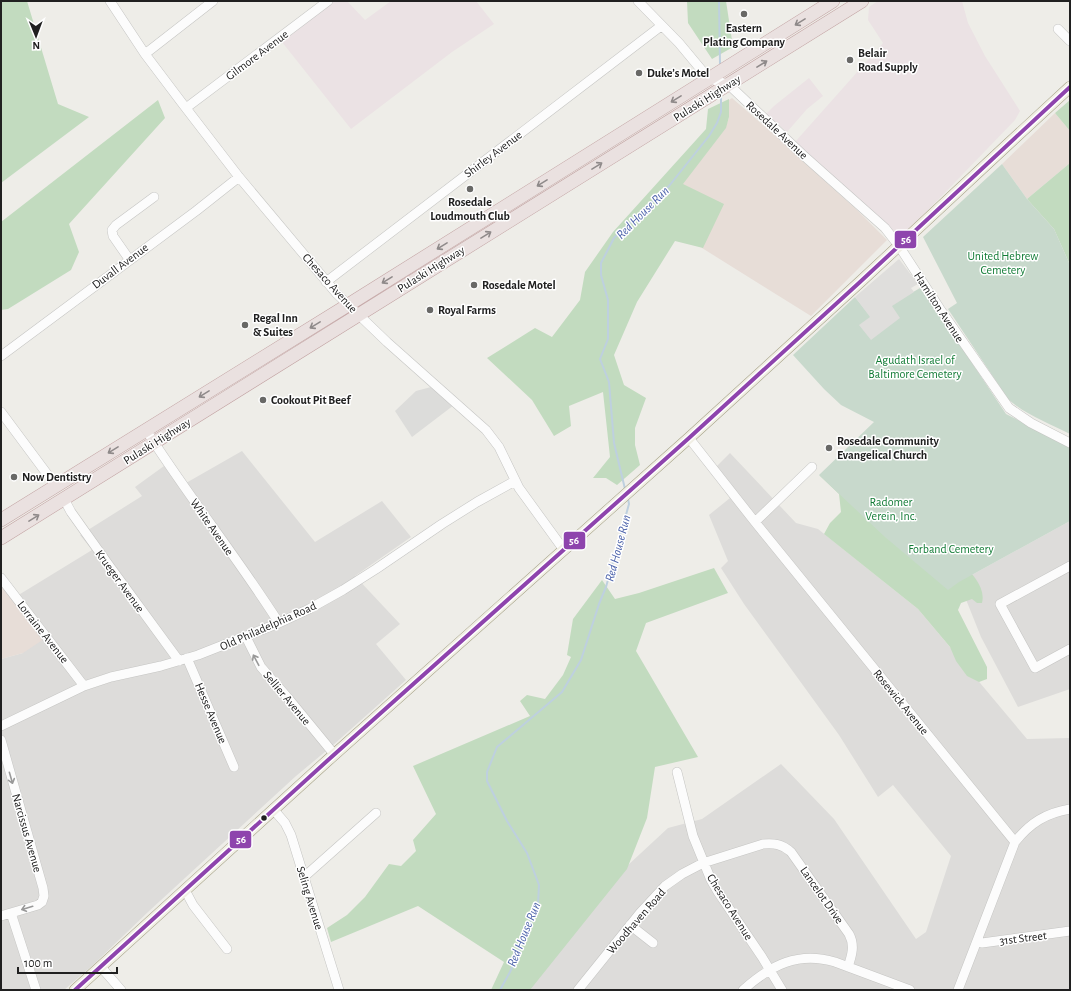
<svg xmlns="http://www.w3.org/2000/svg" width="1071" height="991" font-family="'Alegreya Sans',sans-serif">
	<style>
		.residential { fill: #dddcda }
		.commercial { fill: #e7ddd7 }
		.industrial { fill: #ebe2e4 }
		.religious { fill: #dcdcda }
		.forest { fill: #c2dbbf }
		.cemetery { fill: #c8d9cc }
		.parking { fill: #dfdedc }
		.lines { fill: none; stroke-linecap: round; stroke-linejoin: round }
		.stream { stroke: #bed0df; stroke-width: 2 }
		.minor-casing { stroke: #c5c5c3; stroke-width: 10 }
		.major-casing { stroke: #a4a186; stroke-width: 12 }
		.highway-casing { stroke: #c2a2a2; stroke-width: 14 }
		.minor { stroke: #fcfcfc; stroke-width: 9 }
		.major { stroke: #f1efe5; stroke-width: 11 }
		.highway { stroke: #eae1e0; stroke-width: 13 }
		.bus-1-casing { stroke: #fff; stroke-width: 7 }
		.bus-1 { stroke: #8e44ad; stroke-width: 4 }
		.oneway { stroke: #8f8a8a }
		.oneway2 { stroke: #999 }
		.poi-dot { fill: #686866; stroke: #fff; stroke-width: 1.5 }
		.bus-dot { fill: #202020; stroke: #fff; stroke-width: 1.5 }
		.labels { text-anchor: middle; stroke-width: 3; stroke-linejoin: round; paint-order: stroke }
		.poi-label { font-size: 12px; font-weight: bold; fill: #202020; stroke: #fff; text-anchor: start }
		.street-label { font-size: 12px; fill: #202020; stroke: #fff }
		.park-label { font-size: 12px; fill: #117b35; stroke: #fff }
		.water-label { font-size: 13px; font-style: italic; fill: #4f65ac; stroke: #fff }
		.line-badge { stroke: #fff; stroke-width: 1.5 }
		.badge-label { font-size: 11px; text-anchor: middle; font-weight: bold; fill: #fff }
	</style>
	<rect width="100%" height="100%" fill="#eeede8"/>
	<!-- residential -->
	<path class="residential" d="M242 451 315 542 382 501 411 537 355 576 400 624 376 644 406 680 332 746 296 776 148 912 93 965 64 990H1V659L23 653 12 599 92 550 80 535 142 496 135 487 164 466 179 487Z
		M730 453 796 523 818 529 918 609 1027 739 1070 738V990H529L627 866 668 828 702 819 781 764 834 819 916 939 926 932 951 856 893 785 878 797 839 735 744 604 721 568 728 561 709 515 730 498 711 472Z
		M1070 521V689L1018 707 981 637 959 582Z"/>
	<!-- commercial -->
	<path class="commercial" d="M732 98 798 155 806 164 857 210 887 240 811 316 702 248 682 184 725 128 729 118V100Z
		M1055 113 1070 131V163L1027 199 1002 164Z
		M1 584 44 639 23 653 1 659Z"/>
	<!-- industrial -->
	<path class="industrial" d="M334 1H347L365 20 391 1H476L494 24 452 52 351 129 282 42Z
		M878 1H962L968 23 985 56 1020 111 1015 120 908 231 901 235 885 225 795 142 883 43 868 20 869 7Z
		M809 78 823 96 807 109 787 132 766 114 774 106Z"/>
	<!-- religious -->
	<path class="religious" d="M431 387 454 405 412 437 395 411 416 391Z"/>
	<!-- forest -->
	<path class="forest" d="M1 1H27L58 104 89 117 1 183Z
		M687 1H726L733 47 712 59 688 23Z
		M729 99V117L726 128 683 184 724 204 703 248 675 241 637 302 614 355 624 385 646 398 635 428V445L640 465 617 485 606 478H593L610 457 603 392 569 406 571 426 554 436 532 400 487 358 535 328 552 337 580 300 585 272 613 232 706 129 708 109Z
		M158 100 165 118 69 224 79 252 71 270 8 309 1 310V222Z
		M1070 100V131L1055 113Z
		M1070 163V265L1054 229 1027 199Z
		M819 475 962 563C972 574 986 587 982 603H977L972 599 961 603 958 610 987 667V679L979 682 967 676 956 661 950 647 918 609 824 534 830 523 841 512 839 494Z
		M714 568 728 593 646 623 636 651 698 757 655 767 647 818 627 869 530 990H491L504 962 418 906 331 942 327 928 347 915 365 897 389 864 401 866 416 851 413 840 436 814 413 766 530 716 520 701 527 695 545 699 563 675 571 657 567 655 573 619 602 580 615 599 639 593Z"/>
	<!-- cemetery -->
	<path class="cemetery" d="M1002 164 1027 199 1054 229 1070 265V434C1050 424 1024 414 1008 399L948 309 957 303 923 237Z
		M920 288 942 318 1006 414 1046 434 1070 448V521L959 582 948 590 885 537 819 475 874 422 841 405 824 389 793 355 855 297 871 317Z"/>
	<!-- parking -->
	<path class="parking" d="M899 259 918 284 911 288 914 292 892 306 900 318 871 340 859 325 870 317 855 297Z"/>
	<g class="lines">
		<!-- stream -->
		<path class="stream" d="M719 1 720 64
			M625 489 614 443 609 382 600 359 608 339V300L601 275V263L614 238 669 186 709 136 717 123 721 112V95
			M500 990 510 972 532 918 538 904 539 885 527 853 507 821 487 781V772L497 747 562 692 581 660 599 604 606 587 629 504 628 499"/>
		<defs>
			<path id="minor" d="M110 1 145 54 182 103 239 177 337 294 387 342 486 430 499 447 519 488 564 550
				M638 1 679 43 709 79 728 84 803 155 885 228 899 246 940 309 1009 408 1031 423 1070 443
				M1058 29 1070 41
				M145 54 213 1
				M186 108 328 1
				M129 259 113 236 112 230 116 225 154 197
				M326 282 661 26
				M1 356 196 211 239 177
				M1 412 56 486
				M146 430C188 496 237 557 279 623
				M689 438 755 522 1015 842
				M64 499 71 512 108 564 179 661
				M755 522 812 467
				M1070 566 1000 604 1035 668 1070 649
				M1 578 84 686
				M246 637 261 667 288 698 334 754
				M187 658 234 767
				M1 726 84 686 111 677 161 666 198 655 279 623 309 609 343 590 376 569 442 524 477 502 515 481
				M1 740 43 888 44 896 42 902 38 905 1 916
				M677 772 693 836 711 880 718 892 762 957 782 990
				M273 809 285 823 291 835 339 990
				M304 877 376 813
				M185 890 193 905 227 949
				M11 913 36 990
				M630 925 653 943
				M977 941 982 943 1070 931
				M101 967 121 990
				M578 990 640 913 665 886 682 874 703 863 763 844C774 843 782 844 791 852L849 934C855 945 852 955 848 967
				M743 990C771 965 798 951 835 962L910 990
				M958 990 1015 842C1030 823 1046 813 1070 809"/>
			<path id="major" d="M75 990 327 761 689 438 860 282 1005 147 1070 87"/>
			<path id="highway" d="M1 520 348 305 833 1
				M1 538 862 1"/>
		</defs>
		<!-- minor casing -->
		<use href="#minor" class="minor-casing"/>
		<!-- major casing -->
		<use href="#major" class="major-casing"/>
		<!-- highway casing -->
		<use href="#highway" class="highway-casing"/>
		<!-- minor -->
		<use href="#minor" class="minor"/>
		<!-- major -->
		<use href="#major" class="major"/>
		<!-- highway -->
		<use href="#highway" class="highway"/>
		<defs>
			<path id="bus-1" d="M75 990 327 761 689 438 860 282 1070 87"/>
		</defs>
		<!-- bus-1 casing -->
		<use href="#bus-1" class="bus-1-casing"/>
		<!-- bus-1 -->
		<use href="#bus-1" class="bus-1"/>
	</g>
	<!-- one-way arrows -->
	<defs><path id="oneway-shaft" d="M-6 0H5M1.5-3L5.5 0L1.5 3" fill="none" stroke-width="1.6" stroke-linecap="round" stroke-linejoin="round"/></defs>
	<g class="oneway">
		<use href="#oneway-shaft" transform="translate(800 22) rotate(148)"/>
		<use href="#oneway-shaft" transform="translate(762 64) rotate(-32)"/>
		<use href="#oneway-shaft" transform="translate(676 99) rotate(148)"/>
		<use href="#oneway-shaft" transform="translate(597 166) rotate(-32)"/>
		<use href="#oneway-shaft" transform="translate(542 183) rotate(148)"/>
		<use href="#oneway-shaft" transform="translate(486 235) rotate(-32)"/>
		<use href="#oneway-shaft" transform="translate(442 246) rotate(148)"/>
		<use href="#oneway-shaft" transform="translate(387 280) rotate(148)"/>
		<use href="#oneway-shaft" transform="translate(315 325) rotate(149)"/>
		<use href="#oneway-shaft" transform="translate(204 394) rotate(148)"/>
		<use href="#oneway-shaft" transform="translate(113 450) rotate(148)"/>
		<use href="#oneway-shaft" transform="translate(34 518) rotate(-32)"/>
	</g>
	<g class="oneway2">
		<use href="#oneway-shaft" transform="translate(256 660) rotate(-118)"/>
		<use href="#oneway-shaft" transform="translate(11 778) rotate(74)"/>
		<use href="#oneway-shaft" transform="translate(27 908) rotate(163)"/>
	</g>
	<!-- markers -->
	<g class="poi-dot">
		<circle cx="744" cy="14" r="4"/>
		<circle cx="850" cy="60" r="4"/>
		<circle cx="639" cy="73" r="4"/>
		<circle cx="470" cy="189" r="4"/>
		<circle cx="474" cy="285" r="4"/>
		<circle cx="430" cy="310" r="4"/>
		<circle cx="245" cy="325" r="4"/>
		<circle cx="263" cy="400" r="4"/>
		<circle cx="829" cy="448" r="4"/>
		<circle cx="14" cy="477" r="4"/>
	</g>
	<circle class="bus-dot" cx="264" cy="818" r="3.5"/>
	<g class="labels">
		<!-- poi labels -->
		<g class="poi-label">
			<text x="744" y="32" text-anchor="middle">Eastern<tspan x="744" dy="14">Plating Company</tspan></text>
			<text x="858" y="57">Belair<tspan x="858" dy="14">Road Supply</tspan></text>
			<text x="647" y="77">Duke’s Motel</text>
			<text x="470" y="206" text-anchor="middle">Rosedale<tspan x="470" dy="14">Loudmouth Club</tspan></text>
			<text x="482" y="289">Rosedale Motel</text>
			<text x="438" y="314">Royal Farms</text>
			<text x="253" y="322">Regal Inn<tspan x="253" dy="14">&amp; Suites</tspan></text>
			<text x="271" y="404">Cookout Pit Beef</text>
			<text x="837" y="445">Rosedale Community<tspan x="837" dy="14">Evangelical Church</tspan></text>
			<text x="22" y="481">Now Dentistry</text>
		</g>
		<!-- street labels -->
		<g class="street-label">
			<text transform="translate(257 55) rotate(-37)" y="4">Gilmore Avenue</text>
			<text transform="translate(707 98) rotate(-32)" y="4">Pulaski Highway</text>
			<text transform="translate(777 130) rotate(43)" y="4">Rosedale Avenue</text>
			<text transform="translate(493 154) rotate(-37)" y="4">Shirley Avenue</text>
			<text transform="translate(120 266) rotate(-37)" y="4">Duvall Avenue</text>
			<text transform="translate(431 269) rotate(-32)" y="4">Pulaski Highway</text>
			<text transform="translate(330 283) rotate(48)" y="4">Chesaco Avenue</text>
			<text transform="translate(939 307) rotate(57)" y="4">Hamilton Avenue</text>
			<text transform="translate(157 441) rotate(-32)" y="4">Pulaski Highway</text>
			<text transform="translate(212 527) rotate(55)" y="4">White Avenue</text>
			<text transform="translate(120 581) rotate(54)" y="4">Krueger Avenue</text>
			<text transform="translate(268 626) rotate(-24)" y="4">Old Philadelphia Road</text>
			<text transform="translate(43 632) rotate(52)" y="4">Lorraine Avenue</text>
			<text transform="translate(287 698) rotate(50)" y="4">Sellier Avenue</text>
			<text transform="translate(901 702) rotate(51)" y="4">Rosewick Avenue</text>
			<text transform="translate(211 713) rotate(67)" y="4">Hesse Avenue</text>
			<text transform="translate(27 833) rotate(74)" y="4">Narcissus Avenue</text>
			<text transform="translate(822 895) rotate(55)" y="4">Lancelot Drive</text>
			<text transform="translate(310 898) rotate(73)" y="4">Seling Avenue</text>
			<text transform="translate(730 907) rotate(58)" y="4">Chesaco Avenue</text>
			<text transform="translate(636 921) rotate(-49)" y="4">Woodhaven Road</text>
			<text transform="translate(1023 938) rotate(-7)" y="4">31st Street</text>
		</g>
		<!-- park labels -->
		<g class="park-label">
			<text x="1003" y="260">United Hebrew<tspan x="1003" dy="14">Cemetery</tspan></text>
			<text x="915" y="364">Agudath Israel of<tspan x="915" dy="14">Baltimore Cemetery</tspan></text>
			<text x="891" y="506">Radomer<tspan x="891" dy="14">Verein, Inc.</tspan></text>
			<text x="951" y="553">Forband Cemetery</text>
		</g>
		<!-- water labels -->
		<g class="water-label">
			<text transform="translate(642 212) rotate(-45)" y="5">Red House Run</text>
			<text transform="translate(617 548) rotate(-75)" y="5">Red House Run</text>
			<text transform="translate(523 934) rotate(-68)" y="5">Red House Run</text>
		</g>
	</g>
	<g class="line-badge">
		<rect x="894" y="230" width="23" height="19" rx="4" fill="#8e44ad"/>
		<rect x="563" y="531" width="23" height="19" rx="4" fill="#8e44ad"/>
		<rect x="229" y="830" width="23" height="19" rx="4" fill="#8e44ad"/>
	</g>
	<g class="badge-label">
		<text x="906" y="243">56</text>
		<text x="574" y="544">56</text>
		<text x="241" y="843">56</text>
	</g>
	<!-- border -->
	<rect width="1071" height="991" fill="none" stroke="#202020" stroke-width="4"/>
	<!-- north arrow -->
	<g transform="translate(36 36) rotate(179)" stroke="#ffffff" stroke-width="3" paint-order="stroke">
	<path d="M0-3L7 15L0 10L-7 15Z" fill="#202020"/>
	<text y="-6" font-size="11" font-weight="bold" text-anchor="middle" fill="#202020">N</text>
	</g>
	<!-- scale -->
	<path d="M18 967v6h99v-6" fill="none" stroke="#202020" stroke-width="2"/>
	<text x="24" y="967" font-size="12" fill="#202020" stroke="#ffffff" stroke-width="3" paint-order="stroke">100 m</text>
</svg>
